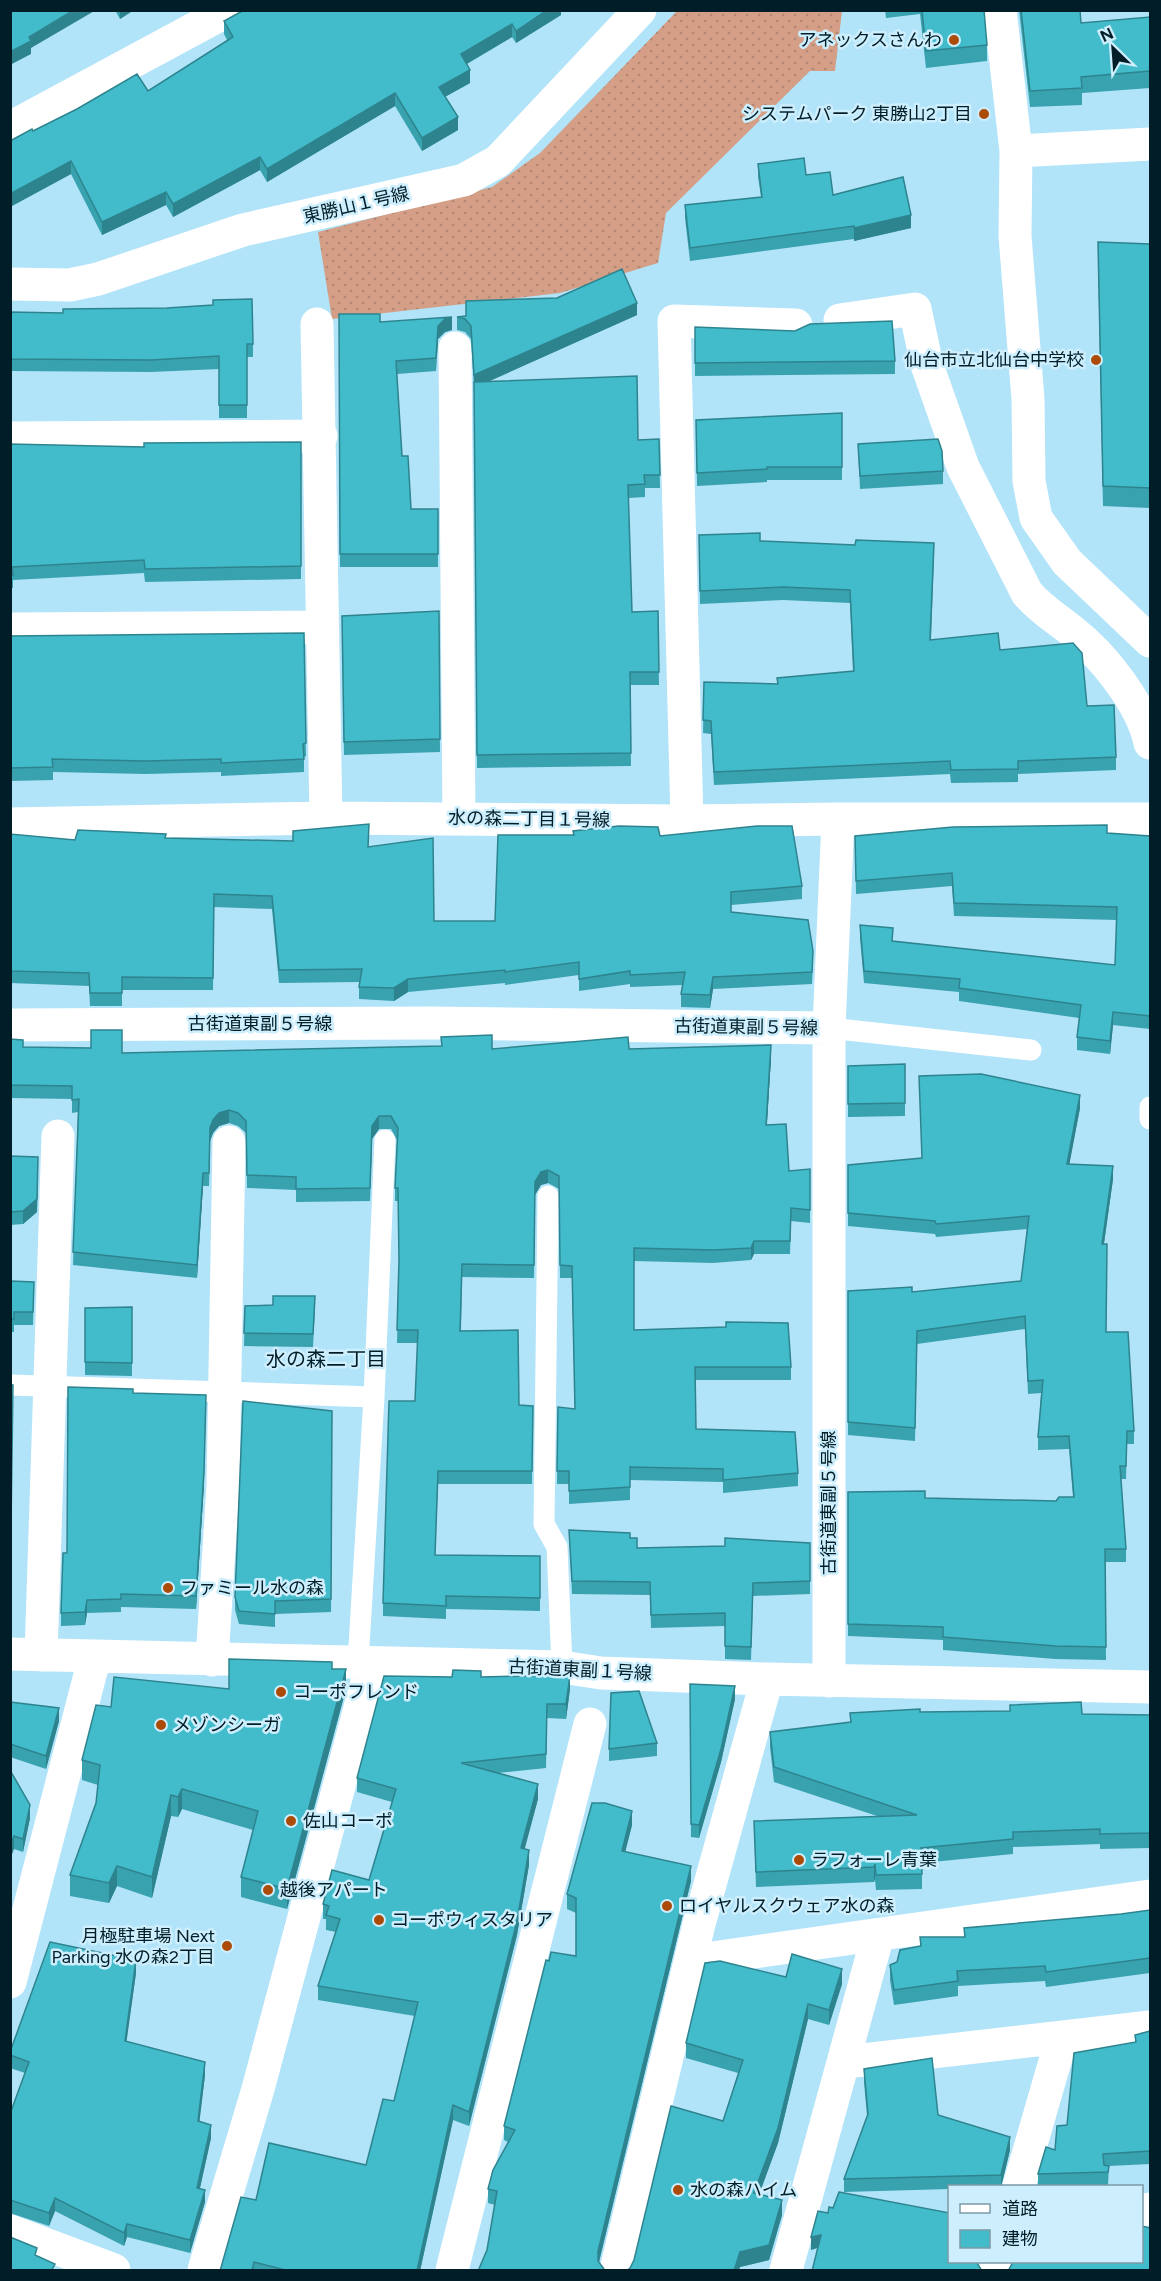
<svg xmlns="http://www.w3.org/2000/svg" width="1161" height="2281" font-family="Figtree,'Noto Sans JP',sans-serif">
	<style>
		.grass { fill: url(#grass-dots) }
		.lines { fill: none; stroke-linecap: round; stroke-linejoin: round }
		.lane { stroke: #fff; stroke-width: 21 }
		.street { stroke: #fff; stroke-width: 33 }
		.wall { fill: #39a2af }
		.shaded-wall { fill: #2e848e }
		.building { fill: #42bccb; stroke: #2e848e; stroke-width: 1.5 }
		.poi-dot { fill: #ac4a07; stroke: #cdeefd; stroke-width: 2 }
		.labels { text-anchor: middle; stroke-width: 5; stroke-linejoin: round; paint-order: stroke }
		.poi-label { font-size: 18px; fill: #011e28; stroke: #cdeefd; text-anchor: start }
		.street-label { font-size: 18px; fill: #011e28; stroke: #cdeefd }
		.neighbourhood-label { font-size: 20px; fill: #011e28; stroke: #cdeefd }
	</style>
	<defs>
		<pattern id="grass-dots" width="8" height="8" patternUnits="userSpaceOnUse" patternTransform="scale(1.5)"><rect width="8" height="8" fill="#d49f86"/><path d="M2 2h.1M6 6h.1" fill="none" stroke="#b48874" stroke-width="1.8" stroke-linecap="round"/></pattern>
	</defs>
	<rect width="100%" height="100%" fill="#b1e3f9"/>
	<!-- grass -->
	<path class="grass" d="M677 11H842L835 71H810L666 213 658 263 560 293 332 319 318 232 492 187 540 153Z"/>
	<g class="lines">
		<!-- lane -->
		<path class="lane" d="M829 1028 1031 1050
			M1150 1107V1119
			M548 1196 544 1524 557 1547 562 1667
			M10 1385 374 1397
			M358 1663 374 1397 385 1140"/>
		<!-- street -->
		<path class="street" d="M1000 10 1016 151 1015 236 1028 399 1029 481 1036 518 1067 562 1150 641
			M10 128 229 10
			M1016 151 1150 144
			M10 284 70 285 98 279 243 230 464 180 498 161 640 10
			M840 320 915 309 927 365 963 467 1027 593C1040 609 1056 618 1072 631 1103 655 1142 704 1150 743
			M317 324 326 818
			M455 348 459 818
			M10 438 321 436
			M10 629 322 627
			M838 819H1150
			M687 821 674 321 796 325
			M10 824 326 818 687 821 838 819 829 1028
			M10 1025 432 1023 829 1028V1681
			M10 1654 562 1667 601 1673 767 1679 1150 1687
			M41 1655 58 1136
			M212 1660 223 1485 229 1142
			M691 1961 1150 1896
			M10 1982 95 1656
			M845 2062 1150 2027
			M1019 2186 1062 2037
			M1142 2210 1150 2209
			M10 2231 114 2270
			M204 2270 258 2089 372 1663
			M452 2270 590 1724
			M616 2270 699 1924 767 1679
			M786 2270 878 1935
			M995 2270 997 2262"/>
	</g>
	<!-- wall -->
	<path class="wall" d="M115 10H134L120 19Z
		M561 10V15L516 43 512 37 467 64 470 83 445 97 458 130 422 151 395 106 267 182 260 170 173 217 166 205 102 235 71 174 10 207V141L33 131 148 91 227 40 224 34V21Z
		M885 10H984L987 45V61L926 68 920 14 886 18Z
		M1019 10H1080L1081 23 1150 17V88L1082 93V105L1030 107Z
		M758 164 806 175 833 195 911 228 854 241V239L690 261 685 218V205L761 197 758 177Z
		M1150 244V508L1103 506 1098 262Z
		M10 312 253 344V357H247V418H219V369L151 372 10 371Z
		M339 314 380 322 452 330 445 332 438 339 436 371 397 374 402 456 411 509H438V567H340Z
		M637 315 489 381 638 440 659 439 660 488H645V497L628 498 632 612 658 611 659 685H630L631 766 477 768 474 388 471 339 465 332 457 330V317Z
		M695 327 895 361V374L695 376Z
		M842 413V480H767V482L697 486 696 420Z
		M301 442V579L145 582 144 573 13 580V588H10V444L144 447Z
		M858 444 943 471V484L860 489Z
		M699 535 934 556 931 640 1000 650 1087 706 1116 757V770L1018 774V782L951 783 950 774 714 785 711 734 703 733 704 682 777 684V678L853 672 850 603 783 600 700 604Z
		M439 611 440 752 344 755 342 616Z
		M304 633 306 756 304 757V772L221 776V772L146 774 53 772V780L10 781V636Z
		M573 831 660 836 802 886V899L731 905V912L813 963 812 984 713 989 710 1008 681 1007V994L683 985 630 987V984L579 991V975L505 985V983L408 992 394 1001 359 999V982L279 983 272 909 214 907 213 990H122V1006H90L89 986 10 983V834L75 840 166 838 369 847 434 921H495L573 835Z
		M1107 833 1150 836V1029L1113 1025 1110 1054 1077 1050V1037L1079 1018 959 1001V992L864 983 860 938V925L893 941 1115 965 1117 920 954 916 952 886 856 894 855 836Z
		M441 1037 492 1049H629L771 1058 767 1124 789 1171 810 1169V1223L791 1221 790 1254H754L751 1260 713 1263 634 1261V1330L791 1367V1380H695L696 1429 798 1473V1486L723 1493V1482L630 1480V1500L569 1504V1484H557L558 1407 575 1409 572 1278H560L559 1189 548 1183 541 1185 535 1195 534 1278 462 1277 461 1331 519 1405 533 1406 532 1484H438L435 1555 540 1556V1611L446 1609V1619L383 1616V1603L415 1401 418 1343H397L399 1264 398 1201H395V1188L397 1140 391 1129H379L372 1139 370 1201 296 1202V1190L247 1188 246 1133 238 1126 229 1123 219 1126 213 1133 210 1141 209 1186H203L197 1278 73 1265 78 1112 72 1113V1099L10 1098V1039L23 1047 122 1053 441 1046Z
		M905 1064V1116L848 1117V1066Z
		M1080 1108 1069 1164 1113 1179 1104 1244 1106 1332 1134 1431V1444H1127L1126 1479H1121L1126 1549V1562H1105L1106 1660 1055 1659 943 1650V1640L848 1636V1492L925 1498 1056 1501 1073 1497 1069 1449 1038 1450V1437L1041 1393 1028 1394 1025 1329 917 1344 915 1441 848 1435V1291L912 1292 1021 1281 1027 1229 936 1237 935 1234 848 1226V1165L921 1158Z
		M10 1156 38 1170 37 1212 23 1224 10 1225Z
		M10 1281 34 1282 33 1325H14V1332H10Z
		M245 1306 315 1308 313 1347 244 1346Z
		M132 1307V1376L85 1375V1308Z
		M133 1393 204 1484 196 1609 121 1607V1612L87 1613 85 1625 61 1626V1613L67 1553Z
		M332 1411 331 1612 275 1614V1627L239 1624 235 1610V1597Z
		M569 1530 630 1538 637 1548 725 1546 810 1543V1594L753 1596 751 1660 725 1659V1626L651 1628 650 1595 572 1594Z
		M332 1669 346 1689 287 1909 241 1897V1877L253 1830 182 1809 178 1817 171 1816 152 1898 117 1886 109 1903 70 1896V1875L96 1803 98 1785 82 1780V1760L111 1707 229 1689Z
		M452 1677H481L570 1689 566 1719 547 1718 546 1768 498 1773 538 1799 524 1849 529 1865 517 1935 469 2126 453 2120 420 2271H220L256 2200 366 2165 394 2101 415 2016 318 2000V1986L336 1932 326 1930V1919H323V1904L369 1880 392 1802 357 1792V1778Z
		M690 1684 735 1699 721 1762 699 1838 691 1837Z
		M10 1702 59 1721 46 1769 10 1757Z
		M920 1712 1150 1715V1848L1100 1849V1844L1013 1847V1854L922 1863V1889L876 1890 875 1879 874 1882 756 1887 754 1821 877 1816 774 1782 770 1747V1732L850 1723V1713Z
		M657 1743V1756L609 1761V1749Z
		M10 1770 30 1818 23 1852 14 1849Z
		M632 1825 625 1851 691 1881 599 2262 487 2250 495 2205 488 2203V2189L508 2142 504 2140V2126L549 1961 576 1956V1913L567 1909V1894Z
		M1150 1910V1973L1046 1987 1045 1981 958 1986V1996L894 2005 890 1980V1965L897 1962 920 1947V1937H964V1928L1121 1914Z
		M136 1973 126 2041 205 2075 199 2122 211 2138 200 2188 205 2202 190 2253 127 2237 124 2246 55 2211 49 2226 10 2213V2114L25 2073 10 2068V2052Z
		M786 1977 842 1984 829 2025 808 2019 778 2143 759 2195 782 2215 769 2260 740 2267 630 2268 723 2121 738 2073 686 2058V2043Z
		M1150 2031V2164L1109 2166 1108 2185 1038 2187V2174L1055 2150 1067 2125 1135 2042V2035Z
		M864 2069 938 2115 1010 2150 1001 2187H950V2189L844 2192V2179L867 2116 864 2082Z"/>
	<!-- shaded-wall -->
	<path class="shaded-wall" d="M74 10H96L31 48V54L10 65V52L29 37Z
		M120 10H134L120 19Z
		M547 10H561V15L516 43V31Z
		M512 24V37L461 67V54Z
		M470 70V83L439 100V87Z
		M395 93V106L267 182V169Z
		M458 117V130L422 151V138Z
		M260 157V170L173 217V204Z
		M71 161V174L10 207V194Z
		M166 192V205L102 235V222Z
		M911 215V228L854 241V228Z
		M637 303V315L474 388V375Z
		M452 317V330L445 332 438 339 436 371 438 326 445 319Z
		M713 977V989L710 1008V995Z
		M408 979V992L394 1001V988Z
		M1113 1012V1025L1110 1054V1041Z
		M771 1045V1058L766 1137V1125Z
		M1080 1095V1108L1067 1177V1164Z
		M229 1110V1123L219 1126 213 1133 210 1141 209 1186 210 1128 213 1120 219 1113Z
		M379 1116V1129L372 1139 370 1201 372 1126Z
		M1113 1166V1179L1102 1257V1244Z
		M38 1170 37 1212 23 1224V1211Z
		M548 1170V1183L541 1185 535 1195 534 1278 535 1182 541 1172Z
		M203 1173V1186L197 1278V1265Z
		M754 1241V1254L751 1260V1248Z
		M206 1395 204 1484 196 1609V1596Z
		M87 1600V1613L85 1625V1612Z
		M346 1669V1689L287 1909V1889Z
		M570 1675V1689L566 1719V1704Z
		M735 1686V1699L721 1762 699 1838V1825Z
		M59 1708V1721L46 1769V1756Z
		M538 1784V1799L521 1863V1848Z
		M182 1789V1809L178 1817V1797Z
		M171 1795V1816L152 1898V1877Z
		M30 1805V1818L23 1852V1839Z
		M632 1811V1825L622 1865V1851Z
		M14 1836V1849L10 1860V1847Z
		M529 1850V1865L517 1935 469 2126V2112Z
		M875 1864V1879L874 1882V1867Z
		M117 1866V1886L109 1903V1883Z
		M691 1866V1881L598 2266V2251Z
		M136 1960V1973L125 2053V2041Z
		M842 1969V1984L829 2025V2010Z
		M808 2004V2019L778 2143 754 2208V2193Z
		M205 2062V2075L198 2134V2121Z
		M453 2105V2120L420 2271H417Z
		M211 2125V2138L197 2201V2188Z
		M1010 2137V2150L1001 2187V2175Z
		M205 2190V2202L190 2253V2240Z
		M55 2198V2211L49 2226V2213Z
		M782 2200V2215L769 2260 740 2267 739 2271H734L740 2252Z
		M127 2224V2237L124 2246V2233Z
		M821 2235V2247L811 2250V2237Z"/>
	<!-- building -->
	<path class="building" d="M10 10H74L29 37 31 41 10 52Z
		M244 10H547L516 31 512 24 461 54 470 70 439 87 458 117 422 138 395 93 267 169 260 157 173 204 166 192 102 222 71 161 10 194V141L32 129 33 131 77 109 137 74 148 91 233 37 224 21Z
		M922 10H984L987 45 926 51Z
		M1021 10H1080L1081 23 1150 17V71L1081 77 1082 88 1030 91Z
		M804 158 806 175 830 172 833 195 903 177 911 215 854 228V226L690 248 685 205 762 197 758 164Z
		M1098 242 1150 244V488L1103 486Z
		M622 269 637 303 474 375 471 326 465 319 457 317 466 316V301L557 298Z
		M252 299 253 344H247V405H219V356L151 360 10 359V312L63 313V309L167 308 213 305V300Z
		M339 314H380V322L452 317 445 319 438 326 436 358 396 361 402 456H408L411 509H438V554H340Z
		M892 321 895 361 695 363V327L795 331 810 324Z
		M637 376 638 440 659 439 660 475H644L645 484 628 485 632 612 658 611 659 672H630L631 753 477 755 474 382Z
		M842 413V467H767V469L697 473 696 420Z
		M938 439 942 451 943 471 860 476 858 444Z
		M301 442V566L145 569 144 560 12 567 13 575H10V444L144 447V443Z
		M760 533V541L855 545 856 540 934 543 930 640 998 633 1000 650 1073 643 1082 653 1087 706 1114 705 1116 757 1018 761V769L951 770 950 761 714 772 711 721 703 720 704 682 778 684 777 678 854 671 850 590 783 587 700 591 699 535Z
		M439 611 440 739 344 742 342 616Z
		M304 633 306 743 303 744 304 759 221 763V759L146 761 52 759 53 767 10 768V636Z
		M369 824 368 847 433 838 434 921H495L498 835H574L573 831 619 826 658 827 660 836 757 826H792L802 886 731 892V912L808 920 813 951 812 972 713 977 710 995 681 994 685 972 630 975V971L579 979V962L505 972V970L408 979 394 988 359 987 362 969 279 970 272 896 214 894 213 978 122 977V993H90L89 973 10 971V834L75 840 78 830 166 834 165 838 293 841V831Z
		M1107 825V833L1150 836V1016L1113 1012 1110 1041 1077 1037 1081 1005 959 988 960 979 864 971 860 925 893 928 892 941 1115 965 1117 907 954 903 952 873 856 881 855 836 953 827Z
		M91 1030H122V1053L442 1046 441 1037 492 1035V1049L628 1037 629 1049 771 1045 766 1125 786 1124 789 1171 810 1169V1210L791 1208 790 1241H754L751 1248 713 1250 634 1248V1330L726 1327V1322L788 1323 791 1367H695L696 1429 795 1432 798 1473 723 1480V1469L630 1467V1487L569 1491V1471H557L558 1407 575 1409 572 1266 560 1265 559 1176 548 1170 541 1172 535 1182 534 1265 462 1264 460 1331 518 1330 519 1405 533 1406 532 1471H438L435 1555 540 1556V1598L446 1596V1606L383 1603 389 1401H415L418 1330H397L399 1260 398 1188H395L398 1128 391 1116H379L372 1126 370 1188 296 1189V1177L247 1175 246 1121 238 1113 229 1110 219 1113 213 1120 210 1128 209 1173H203L197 1265 73 1252 79 1099 72 1100V1086L10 1085V1039L23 1040V1047L91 1048Z
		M905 1064V1103L848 1104V1066Z
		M981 1074 1080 1095 1067 1164 1113 1166 1102 1244H1107L1106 1332H1128L1134 1431H1127L1126 1466H1120L1126 1549H1105L1106 1647 1055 1646 943 1637V1627L848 1624V1492L925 1491V1498L1056 1501 1059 1497H1074L1069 1436 1038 1437 1043 1380 1028 1381 1025 1316 917 1331 915 1428 848 1422V1291L912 1287V1292L1021 1281 1029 1216 936 1224 935 1221 848 1213V1165L922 1158 919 1076Z
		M10 1156 38 1157 37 1199 23 1211 10 1212Z
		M10 1281 34 1282 33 1312H14V1319H10Z
		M273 1296H315L313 1334 244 1333 245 1306 273 1305Z
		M132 1307V1363L85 1362V1308Z
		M10 1384 13 1385 11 1526H10Z
		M68 1387 133 1389V1393L206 1395 204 1471 196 1596 121 1594V1599L87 1600 85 1612 61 1613 63 1553H67Z
		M243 1401 332 1411 331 1599 275 1601V1614L239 1611 235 1597Z
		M569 1530 630 1533V1538H637V1548L725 1546V1538L810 1543V1581L753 1583 751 1647 725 1646V1613L651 1615 650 1582 572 1581Z
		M229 1659 332 1662V1669H346L287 1889 241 1877 258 1811 182 1789 178 1797 171 1795 152 1877 117 1866 109 1883 70 1875 96 1803 100 1765 82 1760 96 1705 111 1707 114 1677 229 1689Z
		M453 1670 481 1671V1677L570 1675 566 1704H547L546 1754 461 1763 538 1784 521 1848 529 1850 517 1921 469 2112 453 2105 417 2271H289L254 2262 252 2271H220L241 2197 256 2200 269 2143 366 2165 383 2099 394 2101 418 2002 318 1986 340 1919 326 1915 329 1906 323 1904 332 1870 369 1880 396 1789 357 1778 384 1676 452 1677Z
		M690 1684 735 1686 721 1749 699 1825 691 1824Z
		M639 1691 657 1743 609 1749 611 1693Z
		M10 1702 59 1708 46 1756 10 1744Z
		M1081 1702 1082 1714 1150 1715V1833L1100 1834V1829L1013 1832V1839L921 1848 922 1874 876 1875 875 1864 874 1867 756 1872 754 1821 917 1815 774 1767 770 1732 851 1722 850 1713 920 1709V1712L1010 1711V1705Z
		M10 1770 30 1805 23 1839 14 1836 10 1847Z
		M592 1803H605L632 1811 622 1851 691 1866 598 2251V2261L604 2269 606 2271H478L487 2250 497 2191 488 2189 493 2170 515 2130 504 2126 546 1960 549 1961 551 1952 576 1956V1898L567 1894Z
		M1150 1910V1958L1046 1972 1045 1966 957 1971 958 1981 894 1990 890 1965 897 1962 900 1950 921 1946 920 1937H965L964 1928 1121 1914Z
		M50 1942 136 1960 125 2041 205 2062 198 2121 211 2125 197 2188 205 2190 190 2240 127 2224 124 2233 55 2198 49 2213 10 2200V2114L29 2062 10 2055V2052Z
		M792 1954 842 1969 829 2010 808 2004 778 2128 754 2193 782 2200 769 2245 740 2252 734 2271H626L630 2268 634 2260 671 2106 723 2121 743 2060 686 2043 705 1963 720 1961 786 1977Z
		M1150 2031V2151L1103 2154 1104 2165 1109 2166 1108 2172 1038 2174 1046 2147 1055 2150 1057 2126 1067 2125 1074 2053 1136 2042 1135 2035Z
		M932 2058 938 2115 1010 2137 1001 2175 844 2179 868 2114 864 2069Z
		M839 2192 950 2213V2262H977V2263L982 2271H812L821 2235 811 2237 818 2211 828 2213 829 2207 833 2208Z
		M1142 2226 1150 2228V2271H1008L1013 2262H1142Z
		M10 2237 37 2248 35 2255 55 2264 51 2271H10Z"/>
	<!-- markers -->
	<g class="poi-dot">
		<circle cx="954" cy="40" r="6"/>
		<circle cx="984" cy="114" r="6"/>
		<circle cx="1096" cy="360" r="6"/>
		<circle cx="168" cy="1588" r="6"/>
		<circle cx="281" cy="1692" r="6"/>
		<circle cx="161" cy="1725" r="6"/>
		<circle cx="291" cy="1821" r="6"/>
		<circle cx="799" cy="1860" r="6"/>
		<circle cx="268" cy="1890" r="6"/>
		<circle cx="667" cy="1906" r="6"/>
		<circle cx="379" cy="1920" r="6"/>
		<circle cx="227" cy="1946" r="6"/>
		<circle cx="678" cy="2190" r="6"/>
	</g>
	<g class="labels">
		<!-- poi labels -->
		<g class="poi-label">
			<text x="942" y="46" text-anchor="end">アネックスさんわ</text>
			<text x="972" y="120" text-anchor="end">システムパーク 東勝山2丁目</text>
			<text x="1084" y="366" text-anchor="end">仙台市立北仙台中学校</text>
			<text x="180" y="1594">ファミール水の森</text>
			<text x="293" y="1698">コーポフレンド</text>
			<text x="173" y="1731">メゾンシーガ</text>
			<text x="303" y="1827">佐山コーポ</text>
			<text x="811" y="1866">ラフォーレ青葉</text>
			<text x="280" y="1896">越後アパート</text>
			<text x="679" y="1912">ロイヤルスクウェア水の森</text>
			<text x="391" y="1926">コーポウィスタリア</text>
			<text x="215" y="1942" text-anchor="end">月極駐車場 Next<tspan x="215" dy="21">Parking 水の森2丁目</tspan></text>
			<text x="690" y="2196">水の森ハイム</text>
		</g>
		<!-- street labels -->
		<g class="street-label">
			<text transform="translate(356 205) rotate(-13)" y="6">東勝山１号線</text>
			<text transform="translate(529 819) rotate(1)" y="6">水の森二丁目１号線</text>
			<text x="260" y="1030">古街道東副５号線</text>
			<text transform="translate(746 1027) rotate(1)" y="6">古街道東副５号線</text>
			<text transform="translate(829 1503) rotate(-90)" y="6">古街道東副５号線</text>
			<text transform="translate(580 1670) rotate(3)" y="6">古街道東副１号線</text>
		</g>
		<!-- neighbourhood labels -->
		<g class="neighbourhood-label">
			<text x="326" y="1366">水の森二丁目</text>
		</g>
	</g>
	<!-- border -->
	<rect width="1161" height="2281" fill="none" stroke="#011e28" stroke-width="24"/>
	<!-- legend -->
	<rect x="948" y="2185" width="195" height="78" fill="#cdeefd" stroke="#7b9ba8" stroke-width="1.5"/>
	<rect x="960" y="2204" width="30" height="9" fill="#ffffff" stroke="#7b9ba8" stroke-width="1.5"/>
	<text x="1002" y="2215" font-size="18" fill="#011e28">道路</text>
	<rect x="960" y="2230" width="30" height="18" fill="#42bccb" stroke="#7b9ba8" stroke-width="1.5"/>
	<text x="1002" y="2245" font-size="18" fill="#011e28">建物</text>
	<!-- north arrow -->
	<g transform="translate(1113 48) rotate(335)" stroke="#cdeefd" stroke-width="4.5" paint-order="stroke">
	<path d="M0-4.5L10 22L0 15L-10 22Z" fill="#011e28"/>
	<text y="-9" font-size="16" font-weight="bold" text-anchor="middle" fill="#011e28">N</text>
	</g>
</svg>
